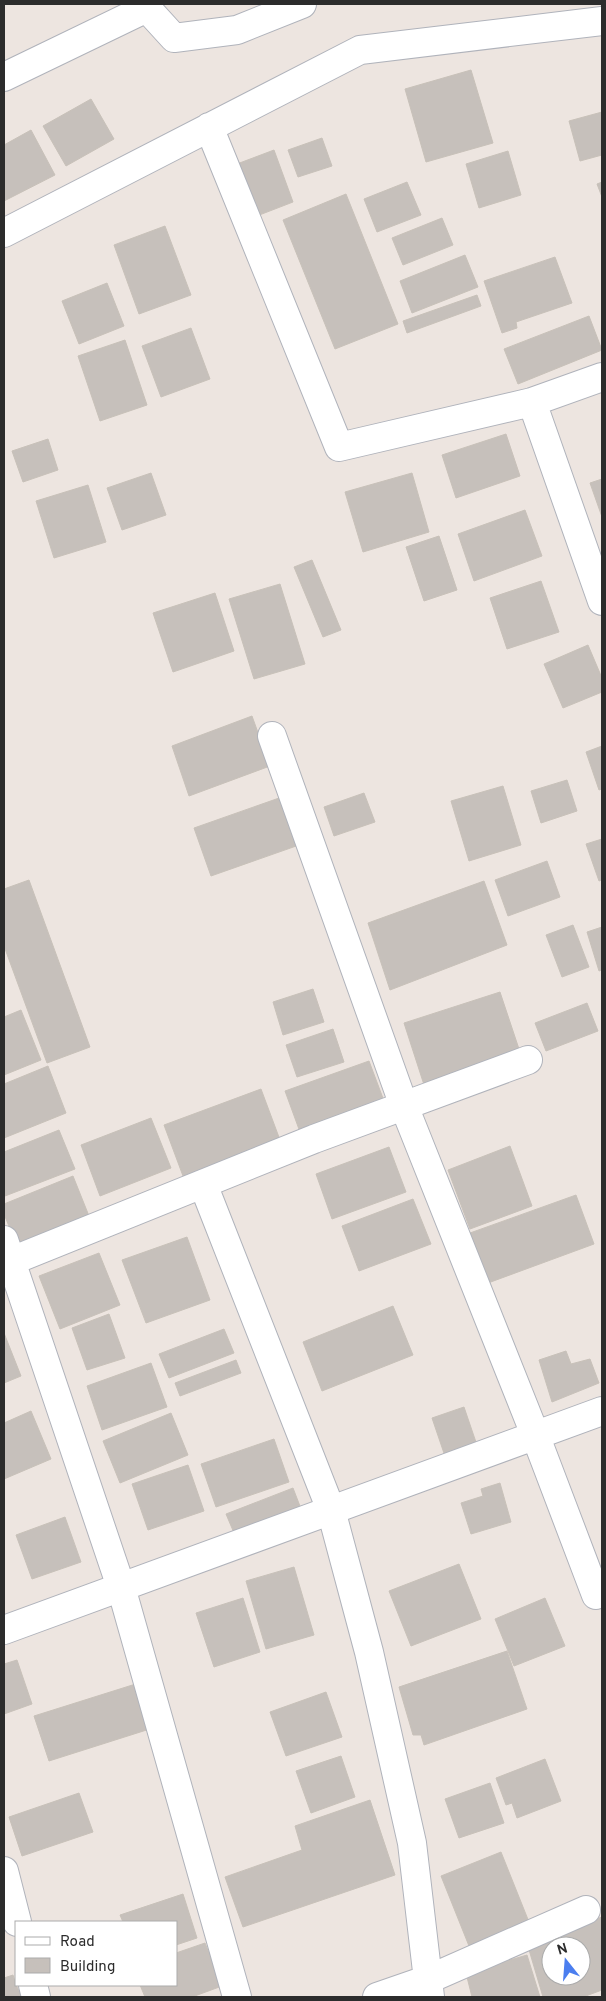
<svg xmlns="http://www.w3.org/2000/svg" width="606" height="2001" font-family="Overpass,sans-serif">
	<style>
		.building { fill: #c6c0bb; stroke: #c8c1b9; fill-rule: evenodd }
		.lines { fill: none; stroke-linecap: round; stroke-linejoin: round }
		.minor-casing { stroke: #b0b3bb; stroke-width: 30 }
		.minor { stroke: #fff; stroke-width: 28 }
	</style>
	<rect width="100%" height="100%" fill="#ede5e0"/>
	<!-- building -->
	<path class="building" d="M471 70 493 143 426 162 405 89Z
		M91 99 114 139 66 166 43 126Z
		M602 112V155L580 161 569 121Z
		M31 130 55 175 4 201V145Z
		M322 138 332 166 298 177 288 150Z
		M274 150 293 202 249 219 229 167Z
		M508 151 521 195 479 208 466 164Z
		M407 182 421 215 377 232 364 199Z
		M602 182V197L597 184Z
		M346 194 398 324 335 349 283 220Z
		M442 218 453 245 403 265 392 238Z
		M165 226 191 295 139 314 114 245Z
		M465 255 478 287 412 313 400 281Z
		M555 257 572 303 516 322 517 328 502 333 484 281Z
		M107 283 124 326 79 344 62 301Z
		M477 295 481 306 407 333 403 321Z
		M589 316 602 350 518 384 504 349Z
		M191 328 210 379 161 397 142 346Z
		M125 340 147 405 100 421 78 356Z
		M506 434 520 476 456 498 442 455Z
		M48 439 58 470 23 482 12 451Z
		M151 473 166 515 122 530 107 488Z
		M412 473 429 532 363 552 345 492Z
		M602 479V517L590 483Z
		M88 485 106 542 54 558 36 501Z
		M525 510 542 556 474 581 458 534Z
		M439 536 457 590 424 601 406 547Z
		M312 560 341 630 323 637 294 567Z
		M541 581 559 632 507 649 490 598Z
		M280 584 305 664 254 679 229 599Z
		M215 593 234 651 173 672 153 613Z
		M588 645 602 678V692L563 708 544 664Z
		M252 716 270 766 189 796 172 746Z
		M602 746V789L599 790 586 752Z
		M567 780 577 811 541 823 531 791Z
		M503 786 521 845 469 861 451 801Z
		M364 793 375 822 334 836 324 807Z
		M282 797 299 845 211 876 194 828Z
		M602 839V880L599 881 586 844Z
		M547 861 560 897 508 916 495 880Z
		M29 880 90 1047 47 1063 4 946V889Z
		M484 881 507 945 390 990 368 923Z
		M573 925 589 967 562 977 546 935Z
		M602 927V970L599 971 587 932Z
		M313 989 324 1022 283 1035 273 1002Z
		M500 992 522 1058 426 1091 404 1023Z
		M587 1003 598 1031 546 1051 535 1023Z
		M21 1010 41 1060 4 1075V1017Z
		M333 1029 344 1062 297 1077 286 1045Z
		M369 1061 384 1101 300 1132 285 1091Z
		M48 1066 66 1113 4 1138V1084Z
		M261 1089 280 1140 183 1176 164 1125Z
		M151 1118 171 1168 100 1196 81 1145Z
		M59 1130 75 1169 5 1196 4 1152Z
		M510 1146 532 1206 470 1229 448 1170Z
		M389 1147 406 1192 332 1219 316 1174Z
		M73 1176 91 1221 19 1251 4 1214V1204Z
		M576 1195 594 1244 488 1283 470 1233Z
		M413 1199 431 1244 359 1271 342 1226Z
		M187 1237 210 1300 146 1323 122 1260Z
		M99 1253 120 1305 60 1329 39 1276Z
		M393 1306 413 1355 322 1391 303 1342Z
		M109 1314 125 1358 87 1370 72 1328Z
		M224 1329 234 1353 169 1378 159 1354Z
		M4 1333 21 1376 4 1383Z
		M566 1351 571 1364 590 1359 599 1383 552 1402 539 1360Z
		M236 1360 241 1373 180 1396 175 1383Z
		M151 1363 167 1407 102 1430 87 1386Z
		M464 1407 480 1454 448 1465 432 1418Z
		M31 1411 51 1459 4 1479V1423Z
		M171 1413 188 1455 120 1483 103 1441Z
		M274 1439 289 1482 216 1507 201 1464Z
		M188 1465 204 1511 148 1530 132 1484Z
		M500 1483 511 1522 471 1534 461 1503 483 1496 481 1489Z
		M293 1488 303 1514 237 1540 226 1514Z
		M65 1517 81 1562 32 1579 16 1535Z
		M459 1564 481 1619 411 1646 389 1591Z
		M294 1567 314 1635 266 1649 246 1581Z
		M243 1598 260 1652 214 1667 196 1613Z
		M545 1598 565 1646 514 1666 495 1619Z
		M507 1651 527 1709 424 1745 421 1735H413L399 1687Z
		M17 1660 32 1704 4 1714V1664Z
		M142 1682 156 1727 49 1761 34 1716Z
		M326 1692 342 1737 286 1756 270 1712Z
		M341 1756 355 1797 311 1813 296 1771Z
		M545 1759 561 1801 517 1818 512 1803 506 1805 496 1778Z
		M490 1783 504 1823 459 1838 445 1799Z
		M79 1793 93 1832 22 1856 9 1817Z
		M370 1800 395 1875 243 1927 225 1877 302 1850 295 1826Z
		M501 1852 533 1932 473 1956 441 1876Z
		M183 1894 197 1938 176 1945V1922H123L120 1915Z
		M602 1917V1990L583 1997H543L527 1943ZM551 1946H581V1976H551Z
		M205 1943 222 1986 192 1997H145L140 1985H176V1953Z
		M527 1955 540 1997H472L466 1973Z
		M13 1975 16 1985 22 1997H4V1978Z"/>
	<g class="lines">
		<defs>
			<path id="minor" d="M143 4 174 38 237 30 302 4
				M4 77 147 8
				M209 127 339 447 532 402 602 377
				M4 233 360 50 602 21
				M532 402 602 601
				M272 736 404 1106 536 1437 596 1595
				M203 1184 331 1510 369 1652 412 1843 430 1997
				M4 1240 121 1587 237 1997
				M4 1264 314 1139 528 1060
				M4 1630 602 1411
				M4 1871 17 1922
				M33 1985 36 1997
				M377 1997 429 1979 586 1910"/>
		</defs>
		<!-- minor casing -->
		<use href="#minor" class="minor-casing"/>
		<!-- minor -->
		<use href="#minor" class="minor"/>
	</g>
	<!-- border -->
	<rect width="606" height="2001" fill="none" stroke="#2c2c2c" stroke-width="10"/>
	<!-- legend -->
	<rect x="15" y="1921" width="162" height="65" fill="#ffffff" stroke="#ababab"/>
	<rect x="25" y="1937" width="25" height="8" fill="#ffffff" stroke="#ababab"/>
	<text x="60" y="1946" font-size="15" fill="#2c2c2c">Road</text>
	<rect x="25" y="1958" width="25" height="15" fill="#c6c0bb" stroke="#ababab"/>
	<text x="60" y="1971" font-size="15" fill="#2c2c2c">Building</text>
	<!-- north arrow -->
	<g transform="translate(566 1961) rotate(343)"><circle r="24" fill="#ffffff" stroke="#ababab"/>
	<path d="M0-4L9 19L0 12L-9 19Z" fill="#4b7eef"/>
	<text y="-8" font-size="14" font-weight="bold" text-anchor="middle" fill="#2c2c2c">N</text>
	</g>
</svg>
